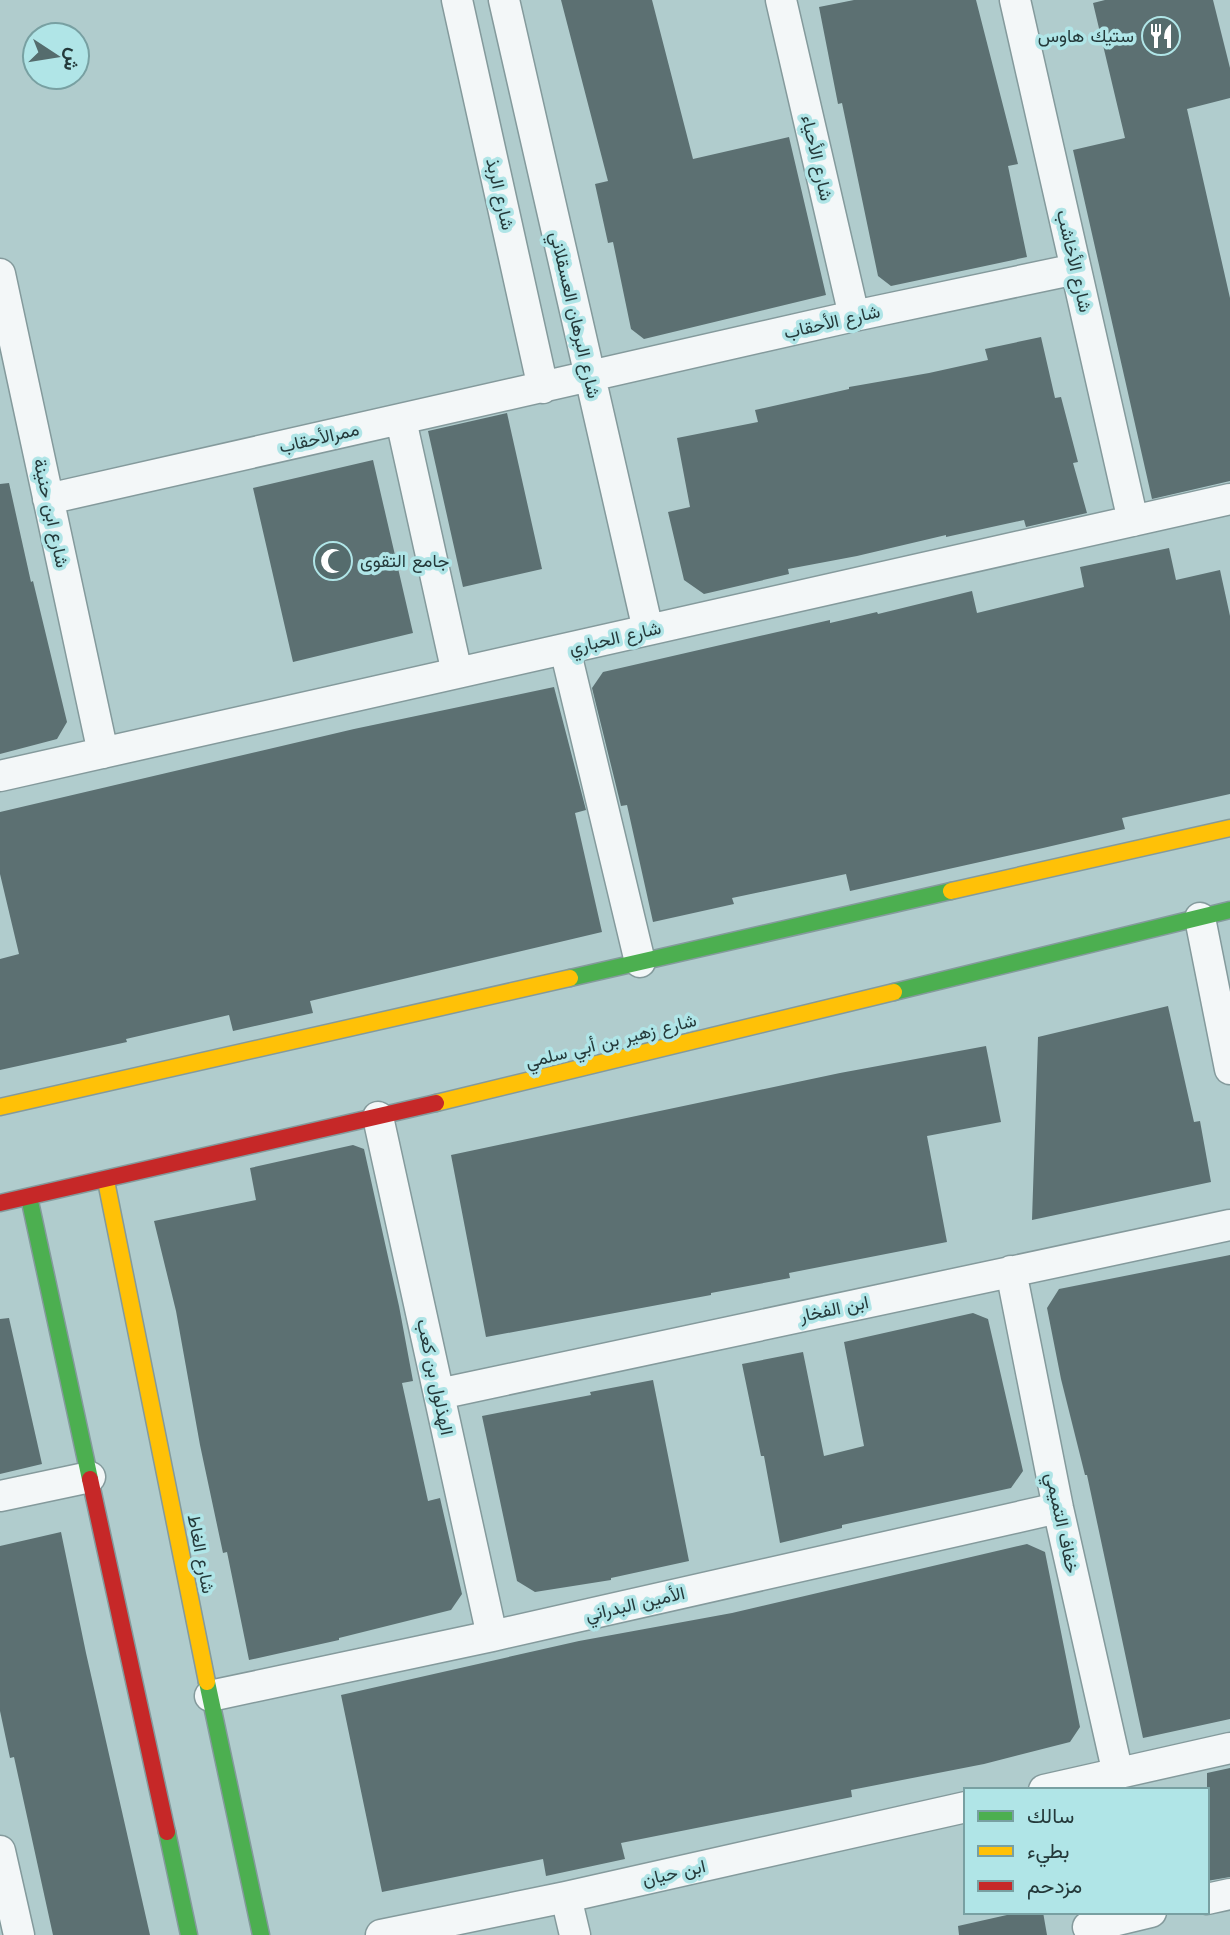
<svg xmlns="http://www.w3.org/2000/svg" width="1230" height="1935" font-family="'Work Sans',Vazirmatn,sans-serif">
	<style>
		.building { fill: #5c7072 }
		.lines { fill: none; stroke-linecap: round; stroke-linejoin: round }
		.street-casing { stroke: #849a9c; stroke-width: 33 }
		.fast-casing { stroke: #849a9c; stroke-width: 19 }
		.slow-casing { stroke: #849a9c; stroke-width: 19 }
		.jam-casing { stroke: #849a9c; stroke-width: 19 }
		.street { stroke: #f3f7f8; stroke-width: 30 }
		.fast { stroke: #4caf50; stroke-width: 16 }
		.slow { stroke: #ffc107; stroke-width: 16 }
		.jam { stroke: #c62828; stroke-width: 16 }
		.labels { text-anchor: middle; stroke-width: 7; stroke-linejoin: round; paint-order: stroke }
		.poi-label { font-size: 18px; fill: #24393a; stroke: #b0e5e7; text-anchor: end }
		.street-label { font-size: 18px; fill: #24393a; stroke: #b0e5e7 }
	</style>
	<rect width="100%" height="100%" fill="#b0cccd"/>
	<!-- building -->
	<path class="building" d="M561 0H652L693 159 789 137 826 295 644 339 631 329 613 242 608 243 595 184 608 181Z
		M854 0H976L1018 164 1008 166 1027 257 891 286 878 276 842 103 838 104 819 7Z
		M1105 0H1213L1230 68V98L1187 109 1230 298V481L1152 499 1073 150 1125 138 1093 3Z
		M1041 337 1055 398 1061 397 1078 462 1073 463 1087 513 1026 527 1024 520 946 537V535L857 556 788 569 789 574 704 594 684 580 668 512 690 507 677 438 758 422 755 410 849 389V387L929 373 988 360 985 349Z
		M507 413 542 569 463 587 428 431Z
		M373 460 413 633 293 662 253 488Z
		M9 483 31 582 33 581 67 722 57 739 0 754V484Z
		M1169 548 1176 580 1220 570 1230 616V794L1122 818 1125 829 1043 848 850 891 846 874 732 898 734 904 653 922 627 805 621 806 592 688 603 672 830 620V623L877 612 878 614 972 591 977 613 1084 587 1080 567Z
		M554 687 586 810 575 813 602 932 310 1001 313 1013 233 1031 229 1015 126 1039 127 1042 0 1070V959L19 954 0 874V812L354 729Z
		M1168 1006 1194 1122 1200 1121 1211 1182 1032 1220 1038 1037Z
		M986 1046 1001 1122 927 1136 947 1242 789 1273 790 1278 711 1293V1295L486 1337 451 1155 840 1073Z
		M353 1145 364 1149 399 1306 413 1381 402 1383 428 1501 440 1498 462 1594 451 1610 339 1638V1640L249 1660 227 1552 223 1553 200 1445 176 1311 154 1221 256 1200 250 1168Z
		M1230 1255V1719L1143 1738 1087 1475H1085L1061 1379 1047 1308 1059 1289Z
		M973 1313 988 1319 1023 1471 1011 1488 842 1525V1528L780 1543 764 1456H761L742 1364 803 1352 824 1456 864 1446 844 1342Z
		M9 1318 42 1464 0 1474V1319Z
		M653 1380 689 1561 611 1578V1580L535 1592 517 1581 482 1416 591 1395 590 1392Z
		M61 1532 86 1653 150 1935H53L14 1757 10 1758 0 1711V1546Z
		M1027 1544 1045 1552 1080 1727 1070 1742 984 1764 851 1790 852 1797 621 1843 625 1859 546 1876 543 1859 382 1892 341 1695 579 1641 732 1613Z
		M1230 1768V1877L1207 1881V1773Z
		M1020 1912H1043L1047 1935H959L958 1926Z"/>
	<g class="lines">
		<defs>
			<path id="street" d="M457 0 543 388
				M504 0 648 630
				M781 0 854 316
				M1015 0 1133 521
				M0 274 103 753
				M401 420 457 673
				M48 499 854 316 1076 269
				M565 649 640 962
				M0 776 1230 499
				M1200 918 1230 1069
				M378 1117 492 1636
				M1011 1271 1058 1508 1118 1774
				M439 1394 1230 1225
				M0 1496 90 1477
				M210 1696 492 1636 1058 1508
				M1044 1790 1230 1748
				M0 1851 19 1935
				M566 1897 575 1935
				M1207 1899 1230 1894
				M1088 1927 1151 1912
				M381 1935 566 1897 966 1807"/>
			<path id="fast" d="M570 978 951 891
				M894 992 1230 910
				M29 1197 90 1479
				M207 1682 261 1935
				M167 1832 189 1935"/>
			<path id="slow" d="M951 891 1230 828
				M436 1103 894 992
				M0 1107 570 978
				M106 1181 207 1682"/>
			<path id="jam" d="M0 1203 436 1103
				M90 1479 167 1832"/>
		</defs>
		<!-- street casing -->
		<use href="#street" class="street-casing"/>
		<!-- fast casing -->
		<use href="#fast" class="fast-casing"/>
		<!-- slow casing -->
		<use href="#slow" class="slow-casing"/>
		<!-- jam casing -->
		<use href="#jam" class="jam-casing"/>
		<!-- street -->
		<use href="#street" class="street"/>
		<!-- fast -->
		<use href="#fast" class="fast"/>
		<!-- slow -->
		<use href="#slow" class="slow"/>
		<!-- jam -->
		<use href="#jam" class="jam"/>
	</g>
	<!-- icons -->
	<defs>
		<symbol id="restaurant-disc" viewBox="-11 -11 22 22"><circle r="9.5" fill="#556c6d" stroke="#b0e5e7"/><path d="M-5-6h1v4h1v-4h1v4h1v-4h1v5L-1.5 .5V6h-2V.5L-5-1ZM5-6V6H3V1.5H1.5Q1.5-4 5-6Z" fill="#fff"/></symbol>
		<symbol id="mosque-disc" viewBox="-11 -11 22 22"><circle r="9.5" fill="#556c6d" stroke="#b0e5e7"/><path d="M3.5-4.9A6 6 0 1 0 3.5 4.9A5 5 0 1 1 3.5-4.9Z" fill="#fff"/></symbol>
	</defs>
	<g fill-rule="evenodd">
		<use href="#restaurant-disc" x="1139" y="14" width="44" height="44"/>
		<use href="#mosque-disc" x="311" y="539" width="44" height="44"/>
	</g>
	<g class="labels">
		<!-- poi labels -->
		<g class="poi-label">
			<text x="1134" y="42">ستيك هاوس</text>
			<text x="360" y="567" text-anchor="start">جامع التقوى</text>
		</g>
		<!-- street labels -->
		<g class="street-label">
			<text transform="translate(817 158) rotate(77)" y="6">شارع الأحياء</text>
			<text transform="translate(500 194) rotate(77)" y="6">شارع الربذ</text>
			<text transform="translate(1074 261) rotate(77)" y="6">شارع الأخاشب</text>
			<text transform="translate(575 315) rotate(77)" y="6">شارع البرهان العسقلاني</text>
			<text transform="translate(832 322) rotate(-13)" y="6">شارع الأحقاب</text>
			<text transform="translate(319 438) rotate(-13)" y="6">ممرالأحقاب</text>
			<text transform="translate(51 513) rotate(78)" y="6">شارع ابن حنينة</text>
			<text transform="translate(615 638) rotate(-13)" y="6">شارع الحباري</text>
			<text transform="translate(611 1041) rotate(-14)" y="6">شارع زهير بن أبي سلمي</text>
			<text transform="translate(834 1309) rotate(-12)" y="6">ابن الفخار</text>
			<text transform="translate(435 1377) rotate(78)" y="6">الهذلول بن كعب</text>
			<text transform="translate(1062 1523) rotate(78)" y="6">خفاف التميمي</text>
			<text transform="translate(201 1554) rotate(79)" y="6">شارع الغاط</text>
			<text transform="translate(635 1604) rotate(-13)" y="6">الأمين البدراني</text>
			<text transform="translate(674 1873) rotate(-13)" y="6">ابن حيان</text>
		</g>
	</g>
	<!-- legend -->
	<rect x="964" y="1788" width="245" height="126" fill="#b0e5e7" stroke="#78a0a2" stroke-width="2"/>
	<rect x="978" y="1811" width="35" height="10" fill="#4caf50" stroke="#78a0a2" stroke-width="2"/>
	<text x="1027" y="1823" font-size="21" fill="#24393a">سالك</text>
	<rect x="978" y="1846" width="35" height="10" fill="#ffc107" stroke="#78a0a2" stroke-width="2"/>
	<text x="1027" y="1858" font-size="21" fill="#24393a">بطيء</text>
	<rect x="978" y="1881" width="35" height="10" fill="#c62828" stroke="#78a0a2" stroke-width="2"/>
	<text x="1027" y="1893" font-size="21" fill="#24393a">مزدحم</text>
	<!-- north arrow -->
	<g transform="translate(56 56) rotate(102)"><circle r="33" fill="#b0e5e7" stroke="#78a0a2" stroke-width="2"/>
	<path d="M0-5L12 26L0 18L-12 26Z" fill="#556c6d"/>
	<text y="-10" font-size="19" font-weight="bold" text-anchor="middle" fill="#24393a">ش</text>
	</g>
</svg>
